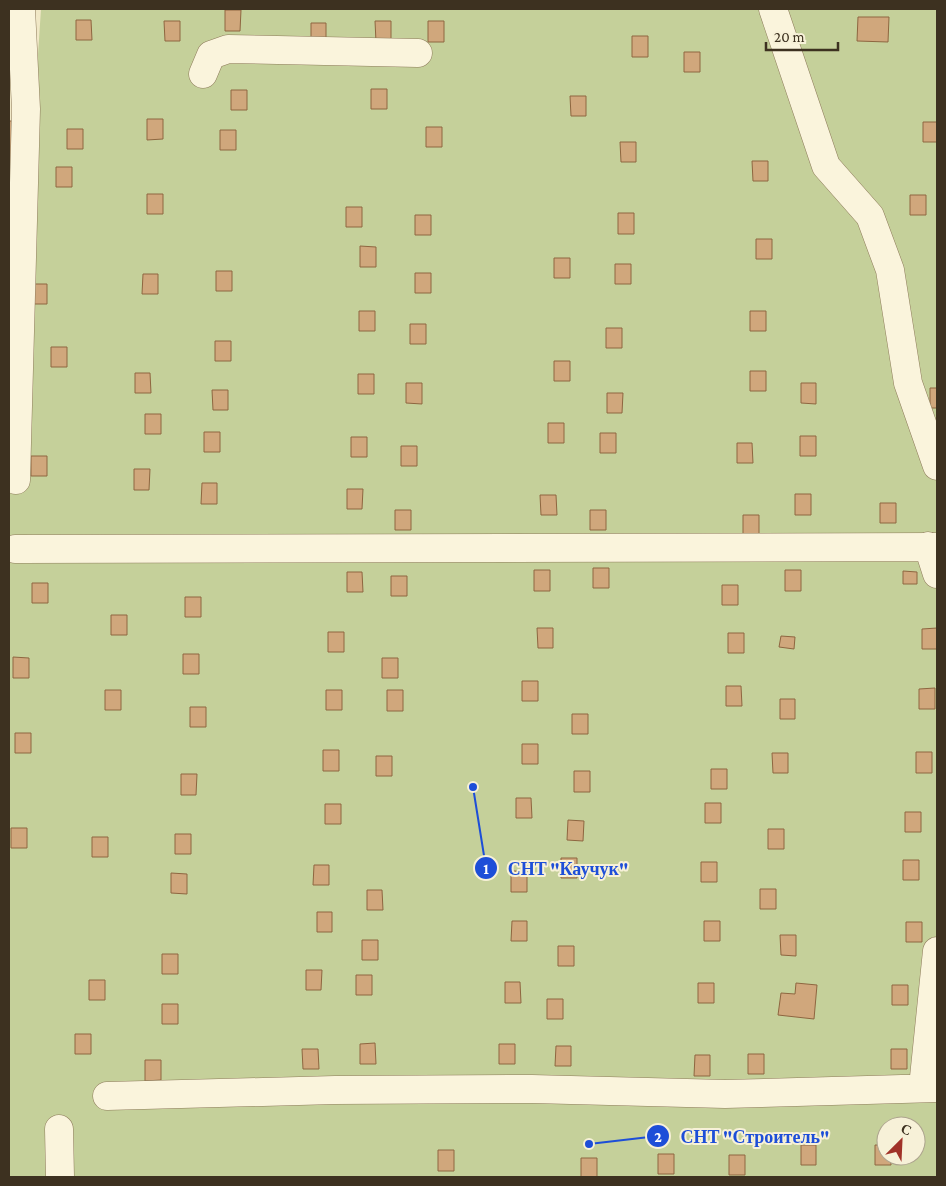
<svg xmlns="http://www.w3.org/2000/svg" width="946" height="1186" font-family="'Crimson Pro',serif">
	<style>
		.green { fill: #c5d09a; fill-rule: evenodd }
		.building { fill: #d0a77c; stroke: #8e6640 }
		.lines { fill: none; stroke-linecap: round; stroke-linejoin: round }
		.minor-casing { stroke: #8e7b5b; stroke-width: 29 }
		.minor { stroke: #faf4dc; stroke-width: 28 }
		.leader { fill: none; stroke: #1d4ed8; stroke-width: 2 }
		.callout-dot { fill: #1d4ed8; stroke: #f7f1d8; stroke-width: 2 }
		.mark-label { font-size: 15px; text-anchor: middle; font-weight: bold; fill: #fff }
		.callout-label { font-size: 18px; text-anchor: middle; font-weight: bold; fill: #1d4ed8; stroke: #f7f1d8; stroke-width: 4; stroke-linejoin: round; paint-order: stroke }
	</style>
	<rect width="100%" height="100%" fill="#f1e8c7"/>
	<!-- green -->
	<path class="green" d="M41 9H937V1177H9V447H12ZM886 1126H916V1156H886Z"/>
	<!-- building -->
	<path class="building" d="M225 10H241L240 31H225Z
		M858 17H889L888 42 857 41Z
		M76 20H91L92 40H76Z
		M164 21H180V41H165Z
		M375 21H391V42H376Z
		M428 21H444V42H428Z
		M311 23H326V44H311Z
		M632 36H648V57H632Z
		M684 52H700V72H684Z
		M371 89H387V109H371Z
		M231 90H247V110H231Z
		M570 96H586V116H571Z
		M147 119H163V139L147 140Z
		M9 121H15L9 404Z
		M923 122H937V142H923Z
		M426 127H442V147H426Z
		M67 129H83V149H67Z
		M220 130H236V150H220Z
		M620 142H636V162H621Z
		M752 161H768V181H753Z
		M56 167H72V187H56Z
		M147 194H163V214H147Z
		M910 195H926V215H910Z
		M346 207H362V227H346Z
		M618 213H634V234H618Z
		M415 215H431V235H415Z
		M756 239H772V259H756Z
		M360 246 376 247V267H360Z
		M554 258H570V278H554Z
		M615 264H631V284H615Z
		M216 271H232V291H216Z
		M415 273H431V293H415Z
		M143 274H158V294H142Z
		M31 284H47V304H31Z
		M359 311H375V331H359Z
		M750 311H766V331H750Z
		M410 324H426V344H410Z
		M606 328H622V348H606Z
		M215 341H231V361H215Z
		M51 347H67V367H51Z
		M554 361H570V381H554Z
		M750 371H766V391H750Z
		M135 373H150L151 393H135Z
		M358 374H374V394H358Z
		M406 383H422V404L406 403Z
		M801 383H816V404L801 403Z
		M930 388H937V408H930Z
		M212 390H228V410H213Z
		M607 393H623L622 413H607Z
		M145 414H161V434H145Z
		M548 423H564V443H548Z
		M204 432H220V452H204Z
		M600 433H616V453H600Z
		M800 436H816V456H800Z
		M351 437H367V457H351Z
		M737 443H752L753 463H737Z
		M401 446H417V466H401Z
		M31 456H47V476H31Z
		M134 469H150L149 490H134Z
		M202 483H217V504H201Z
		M347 489H363L362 509H347Z
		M795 494H811V515H795Z
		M540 495H556L557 515H541Z
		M880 503H896V523H880Z
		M395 510H411V530H395Z
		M590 510H606V530H590Z
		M743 515H759V535H743Z
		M593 568H609V588H593Z
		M534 570H550V591H534Z
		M785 570H801V591H785Z
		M903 571 917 572V584H903Z
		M347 572H362L363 592H347Z
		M391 576H407V596H391Z
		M32 583H48V603H32Z
		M722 585H738V605H722Z
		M185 597H201V617H185Z
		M111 615H127V635H111Z
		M537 628H553V648H538Z
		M937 628V649H922V629Z
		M328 632H344V652H328Z
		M728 633H744V653H728Z
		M781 636 795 637 794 649 779 647Z
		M183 654H199V674H183Z
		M13 657 29 658V678H13Z
		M382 658H398V678H382Z
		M522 681H538V701H522Z
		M726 686H741L742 706H726Z
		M935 688V709H919V689Z
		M105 690H121V710H105Z
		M326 690H342V710H326Z
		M387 690H403V711H387Z
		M780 699H795V719H780Z
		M190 707H206V727H190Z
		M572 714H588V734H572Z
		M15 733H31V753H15Z
		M522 744H538V764H522Z
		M323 750H339V771H323Z
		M916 752H932V773H916Z
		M772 753H788V773H773Z
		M376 756H392V776H376Z
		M711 769H727V789H711Z
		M574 771H590V792H574Z
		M181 774H197L196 795H181Z
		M516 798H531L532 818H516Z
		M705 803H721V823H705Z
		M325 804H341V824H325Z
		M905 812H921V832H905Z
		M568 820 584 821 583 841 567 840Z
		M11 828H27V848H11Z
		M768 829H784V849H768Z
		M175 834H191V854H175Z
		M92 837H108V857H92Z
		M561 858H577V878H561Z
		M903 860H919V880H903Z
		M701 862H717V882H701Z
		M314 865H329V885H313Z
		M511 871H527V892H511Z
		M171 873 187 874V894L171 893Z
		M760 889H776V909H760Z
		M367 890H382L383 910H367Z
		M317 912H332V932H317Z
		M512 921H527V941H511Z
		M704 921H720V941H704Z
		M906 922H922V942H906Z
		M780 935H796V956L781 955Z
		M362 940H378V960H362Z
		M558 946H574V966H558Z
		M162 954H178V974H162Z
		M306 970H322L321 990H306Z
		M356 975H372V995H356Z
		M89 980H105V1000H89Z
		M505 982H520L521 1003H505Z
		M698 983H714V1003H698Z
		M796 983 817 985 814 1019 778 1015 781 993 795 994Z
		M892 985H908V1005H892Z
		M547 999H563V1019H547Z
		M162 1004H178V1024H162Z
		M75 1034H91V1054H75Z
		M375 1043 376 1064H360V1044Z
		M499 1044H515V1064H499Z
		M556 1046H571V1066H555Z
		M302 1049H318L319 1069H303Z
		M891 1049H907V1069H891Z
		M748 1054H764V1074H748Z
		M695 1055H710V1076H694Z
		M145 1060H161V1080L145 1081Z
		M801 1145H816V1165H801Z
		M875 1145H886V1156H891V1165H875Z
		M438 1150H454V1171H438Z
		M658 1154H674V1174H658Z
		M729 1155H745V1175H729Z
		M581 1158H597V1177H581Z"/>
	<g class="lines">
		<defs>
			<path id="minor" d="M773 9 826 166 870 216 890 270 908 383 937 466
				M203 74 211 55 228 49 418 53
				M16 480 26 109 21 9
				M928 546 937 574
				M15 549 937 547
				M923 1087 937 951
				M107 1096 335 1090 532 1089 725 1094 937 1088
				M59 1129 60 1177"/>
		</defs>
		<!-- minor casing -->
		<use href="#minor" class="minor-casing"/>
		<!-- minor -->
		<use href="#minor" class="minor"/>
	</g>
	<!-- callouts -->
	<path class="leader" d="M473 787L486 868M589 1144L658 1136"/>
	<g class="callout-dot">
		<circle cx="473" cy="787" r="5"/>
		<circle cx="589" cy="1144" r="5"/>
		<circle cx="486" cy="868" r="12"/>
		<circle cx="658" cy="1136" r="12"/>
	</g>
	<g class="mark-label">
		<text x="486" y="874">1</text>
		<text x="658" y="1142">2</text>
	</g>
	<g class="callout-label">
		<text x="568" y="875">СНТ "Каучук"</text>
		<text x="755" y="1143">СНТ "Строитель"</text>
	</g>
	<!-- border -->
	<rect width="946" height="1186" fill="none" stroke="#3d3120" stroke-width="20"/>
	<!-- north arrow -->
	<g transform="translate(901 1141) rotate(24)"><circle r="24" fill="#f7f1d8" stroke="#ada48e"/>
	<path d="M0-4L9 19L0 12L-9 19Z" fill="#a03228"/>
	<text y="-8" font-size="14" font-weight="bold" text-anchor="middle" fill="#3d3120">С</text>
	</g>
	<!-- scale -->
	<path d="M766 42v8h72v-8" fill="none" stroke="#3d3120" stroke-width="2.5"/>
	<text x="774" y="42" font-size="15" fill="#3d3120" stroke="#f7f1d8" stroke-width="4" paint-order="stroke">20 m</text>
</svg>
